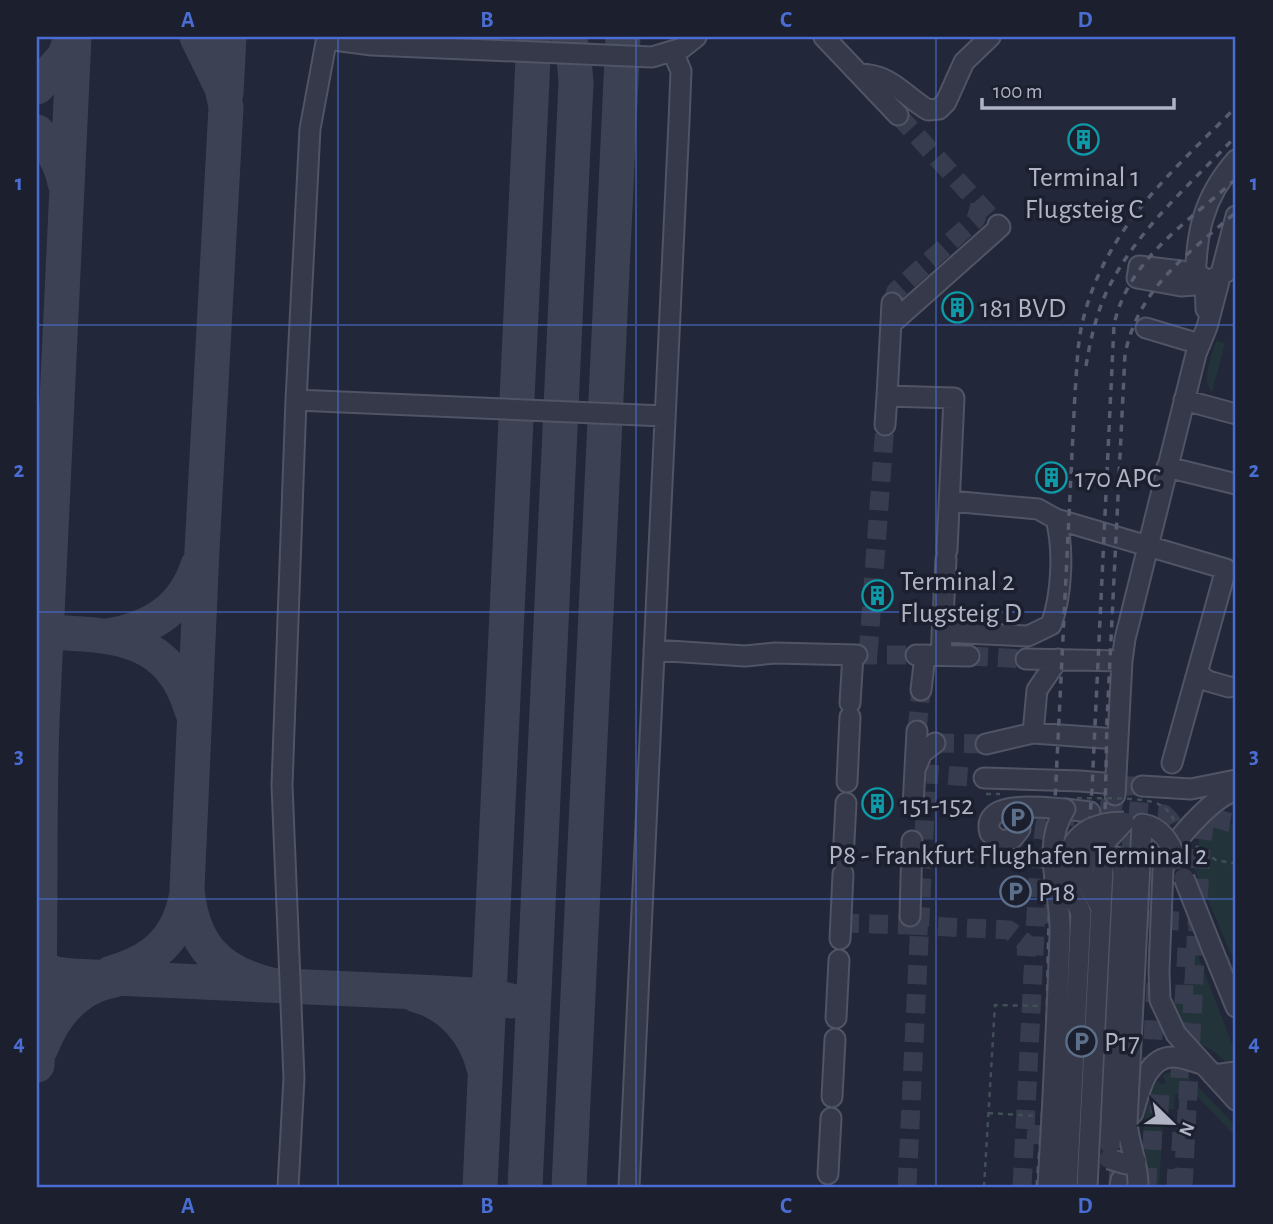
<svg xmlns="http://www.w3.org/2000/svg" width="1273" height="1224" font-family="'Alegreya Sans',sans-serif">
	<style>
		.green { fill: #23333a }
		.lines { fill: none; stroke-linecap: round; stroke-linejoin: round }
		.taxiway { stroke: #3c4254; stroke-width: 35 }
		.minor-tunnel { stroke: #373c4e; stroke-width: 19; stroke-dasharray: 19 10; stroke-linecap: butt }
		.minor-casing { stroke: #505464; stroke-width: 23 }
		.path { stroke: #415057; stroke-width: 2.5; stroke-dasharray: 5 5; stroke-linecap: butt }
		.minor { stroke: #353949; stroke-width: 19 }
		.rail { stroke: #575c70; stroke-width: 3.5; stroke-dasharray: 7 7; stroke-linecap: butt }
		.minor-bridge-casing { stroke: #505464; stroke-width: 23; stroke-linecap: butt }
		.path-bridge { stroke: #415057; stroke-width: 2.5; stroke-dasharray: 5 5; stroke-linecap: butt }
		.minor-bridge { stroke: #353949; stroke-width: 19 }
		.grid { fill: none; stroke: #496dd2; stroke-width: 2; stroke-opacity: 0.55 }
		.labels { text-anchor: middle; stroke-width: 7; stroke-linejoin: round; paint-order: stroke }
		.poi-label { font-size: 28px; fill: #b0b4c5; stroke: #1b1f2e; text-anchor: start }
		.neatline { fill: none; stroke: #496dd2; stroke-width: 2.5 }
		.grid-label { font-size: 23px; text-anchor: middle; font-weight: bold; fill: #496dd2 }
	</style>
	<rect width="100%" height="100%" fill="#222739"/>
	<!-- green -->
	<path class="green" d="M1216 341 1225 343 1212 392C1200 380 1212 356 1216 341Z
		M1211 823 1236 824V965L1194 868 1201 829Z
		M1189 941 1193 943 1236 1054V1061L1234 1063 1225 1061 1212 1050 1194 1041 1183 1027 1175 1009 1174 1000 1186 977Z
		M1170 1072 1184 1073 1236 1126V1137L1192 1091 1175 1094 1174 1109H1164L1159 1187H1151V1180H1145C1146 1149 1138 1105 1158 1080L1161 1085 1166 1082 1162 1075Z"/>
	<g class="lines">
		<!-- taxiway -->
		<path class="taxiway" d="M197 37 222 88 226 107 202 550 187 889C192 945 218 972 271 985
			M37 87 64 57 72 37
			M226 93 229 37
			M37 132C51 147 61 162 65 183
			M37 632C106 635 169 631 192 711
			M108 636C151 629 184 609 198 565
			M37 968 56 974 72 976 439 993 490 996 511 1001
			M111 973C154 961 179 939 187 893
			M416 995C451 1004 476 1034 484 1068
			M41 1048C54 1014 76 987 114 980
			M37 1065C42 951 38 836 42 722L74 37
			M480 1187 534 37
			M525 1187 576 83 574 57 569 37
			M569 1187 623 37"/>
		<!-- minor-tunnel -->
		<path class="minor-tunnel" d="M898 115 998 225
			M892 303 896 291 976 219 980 205
			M858 655H916
			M868 655 885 425
			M969 656 1026 659
			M1231 677 1236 679
			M917 731 921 690
			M935 743 986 744
			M1100 808 1164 814C1176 824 1175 833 1175 847
			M1093 842 1186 847
			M1044 914 1197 922
			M840 923 909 925 910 916
			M909 925 1009 930 1027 944 1026 960
			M1119 954 1195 958
			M1117 991 1193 995
			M1115 1028 1190 1032
			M1113 1065 1189 1069
			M1121 1102 1187 1106
			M1027 1134 1185 1142
			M1051 1172 1183 1179
			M907 1187 927 774 984 778
			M1022 1187 1038 875 1045 824 1054 816 1101 817 1112 810C1118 786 1115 785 1142 786
			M1183 1187 1201 848 1205 819 1209 816C1219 818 1226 823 1236 823"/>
		<defs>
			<path id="minor" d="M824 37 898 115
				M326 39 372 45 652 57 682 48 696 37
				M859 74C891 74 903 95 928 110L939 109 946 102 964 62 990 37
				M1195 285C1196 234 1202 199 1236 160
				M1206 309 1205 283 1201 276 1181 271 1139 266 1137 278 1181 286 1195 285 1205 283 1226 272
				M891 324 1000 227 998 225
				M1146 328 1196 343
				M887 396 892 303
				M296 400 664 416
				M1184 400 1236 414
				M885 425 887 396 954 398 947 550
				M1167 467 1236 484
				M1056 519 1226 569 1172 763
				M942 632 1028 636 1051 625C1062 595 1064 549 1056 519L1038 509 950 501
				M654 650 745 656 775 653 857 655
				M916 655 969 656
				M941 655 946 559
				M1026 659 1122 661
				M1197 673 1208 681 1229 687
				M921 690 925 655
				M850 703 853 655
				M1033 733 1037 690 1058 659
				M986 744 1033 733 1117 739
				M916 767 922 753 935 743
				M984 778 1080 781 1115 784
				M847 782 850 717
				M1142 786 1191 789 1236 780
				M1236 792C1218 792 1182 833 1172 849 1168 855 1166 862 1163 869L1159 972 1160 1000 1176 1034 1236 1100
				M1115 795 1122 661 1125 639 1196 354 1207 327 1236 216
				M913 806 917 731
				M1065 809 1090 812
				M843 860 846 803
				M910 916 912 841
				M840 939 843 874
				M1213 951 1236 1007
				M836 1018 839 960
				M1213 1075 1236 1072
				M832 1097 835 1039
				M1133 1113C1139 1093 1146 1056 1174 1057 1184 1057 1193 1062 1202 1064
				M828 1174 831 1118
				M288 1187 294 1078 282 785 296 400 310 129 327 37
				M629 1187 679 122 681 71 673 52
				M1120 1187 1121 1180"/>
		</defs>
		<!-- minor casing -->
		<use href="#minor" class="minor-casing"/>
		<!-- path -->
		<path class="path" d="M1196 846 1216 860 1236 864
			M988 1113 1037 1116
			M984 1187 995 1005 1040 1006"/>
		<!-- minor -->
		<use href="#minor" class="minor"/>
		<!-- rail -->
		<path class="rail" d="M1086 366C1090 341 1096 316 1106 293 1135 231 1190 185 1236 136
			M1037 1187 1046 1069 1049 923 1075 393C1077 370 1077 346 1082 324 1104 229 1171 173 1236 107
			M1054 1187 1057 1117 1054 1061
			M1071 1187 1081 944 1092 789 1114 325C1128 259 1188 222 1236 179
			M1090 1187 1104 864 1107 721 1125 354C1139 287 1188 254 1236 212"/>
		<defs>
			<path id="minor-bridge" d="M1018 817 1020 829 1012 839 1000 841 990 833C980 798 1045 808 1065 809 1040 849 1062 892 1060 935 1057 1019 1053 1103 1048 1187
				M1102 856 1117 857 1122 863 1123 874 1110 1145
				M1184 878 1213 951
				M1101 908 1104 847 1107 840 1124 822
				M1109 1159 1126 1164 1136 1161
				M1067 1187 1081 913C1077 903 1070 893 1067 883 1064 875 1066 864 1068 856 1076 830 1099 822 1124 822
				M1087 1187 1101 908 1083 875 1085 852 1091 828
				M1138 1187C1139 1165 1129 1146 1127 1123L1142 824C1162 827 1170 843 1177 860"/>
		</defs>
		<!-- minor-bridge casing -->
		<use href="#minor-bridge" class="minor-bridge-casing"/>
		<!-- path-bridge -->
		<path class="path-bridge" d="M986 794H1000
			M1077 798C1096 799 1145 796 1160 805 1169 809 1173 818 1177 827
			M1227 957 1236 980"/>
		<!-- minor-bridge -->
		<use href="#minor-bridge" class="minor-bridge"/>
	</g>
	<!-- grid -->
	<path class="grid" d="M338 37V1187M636 37V1187M936 37V1187M37 325H1236M37 612H1236M37 899H1236"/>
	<!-- icons -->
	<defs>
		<symbol id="building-ring" viewBox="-11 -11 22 22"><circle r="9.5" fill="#1b1f2e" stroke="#0f9aa8" stroke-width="1.5"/><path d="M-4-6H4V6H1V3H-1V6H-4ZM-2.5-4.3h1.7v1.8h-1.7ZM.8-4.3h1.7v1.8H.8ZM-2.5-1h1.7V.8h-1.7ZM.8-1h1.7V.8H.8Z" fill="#0f9aa8"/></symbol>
		<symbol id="parking-ring" viewBox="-11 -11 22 22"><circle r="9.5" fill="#1b1f2e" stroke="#5c6f8a" stroke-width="1.5"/><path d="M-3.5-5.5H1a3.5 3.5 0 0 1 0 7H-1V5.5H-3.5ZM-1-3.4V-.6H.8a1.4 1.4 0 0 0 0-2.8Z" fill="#5c6f8a"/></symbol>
	</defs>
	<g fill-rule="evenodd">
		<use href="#building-ring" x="1066" y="122" width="35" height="35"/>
		<use href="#building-ring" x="940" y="290" width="35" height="35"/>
		<use href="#building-ring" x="1034" y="460" width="35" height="35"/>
		<use href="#building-ring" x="860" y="578" width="35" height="35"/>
		<use href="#building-ring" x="860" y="786" width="35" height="35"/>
		<use href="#parking-ring" x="1000" y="800" width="35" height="35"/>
		<use href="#parking-ring" x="998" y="874" width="35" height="35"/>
		<use href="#parking-ring" x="1064" y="1024" width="35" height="35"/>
	</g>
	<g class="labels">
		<!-- poi labels -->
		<g class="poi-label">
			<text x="1084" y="186" text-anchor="middle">Terminal 1<tspan x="1084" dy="32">Flugsteig C</tspan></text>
			<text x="980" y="317">181 BVD</text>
			<text x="1075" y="487">170 APC</text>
			<text x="900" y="590">Terminal 2<tspan x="900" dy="32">Flugsteig D</tspan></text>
			<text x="900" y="814">151-152</text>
			<text x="1018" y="864" text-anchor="middle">P8 - Frankfurt Flughafen Terminal 2</text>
			<text x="1038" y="901">P18</text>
			<text x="1104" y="1051">P17</text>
		</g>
	</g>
	<!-- border -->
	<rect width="1273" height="1224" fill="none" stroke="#1b1f2e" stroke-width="77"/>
	<!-- north arrow -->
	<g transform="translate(1172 1123) rotate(113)" stroke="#1b1f2e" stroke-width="5" paint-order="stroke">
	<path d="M0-5L12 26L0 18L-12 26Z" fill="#b0b4c5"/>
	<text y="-10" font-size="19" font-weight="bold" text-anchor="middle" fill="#b0b4c5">N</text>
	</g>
	<!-- scale -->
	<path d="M982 98v10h192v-10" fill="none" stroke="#b0b4c5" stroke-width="3.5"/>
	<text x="993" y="98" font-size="21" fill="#b0b4c5" stroke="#1b1f2e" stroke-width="5" paint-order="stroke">100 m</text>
	<rect x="38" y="38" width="1196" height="1148" class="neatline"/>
	<g class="grid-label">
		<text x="188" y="27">A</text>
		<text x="487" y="27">B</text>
		<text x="786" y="27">C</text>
		<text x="1085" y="27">D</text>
		<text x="19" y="190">1</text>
		<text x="1254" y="190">1</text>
		<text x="19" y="477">2</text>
		<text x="1254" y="477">2</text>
		<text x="19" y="763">3</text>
		<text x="1254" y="763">3</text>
		<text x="19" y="1050">4</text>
		<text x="1254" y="1050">4</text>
		<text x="188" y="1213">A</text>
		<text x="487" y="1213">B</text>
		<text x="786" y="1213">C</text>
		<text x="1085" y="1213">D</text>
	</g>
</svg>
